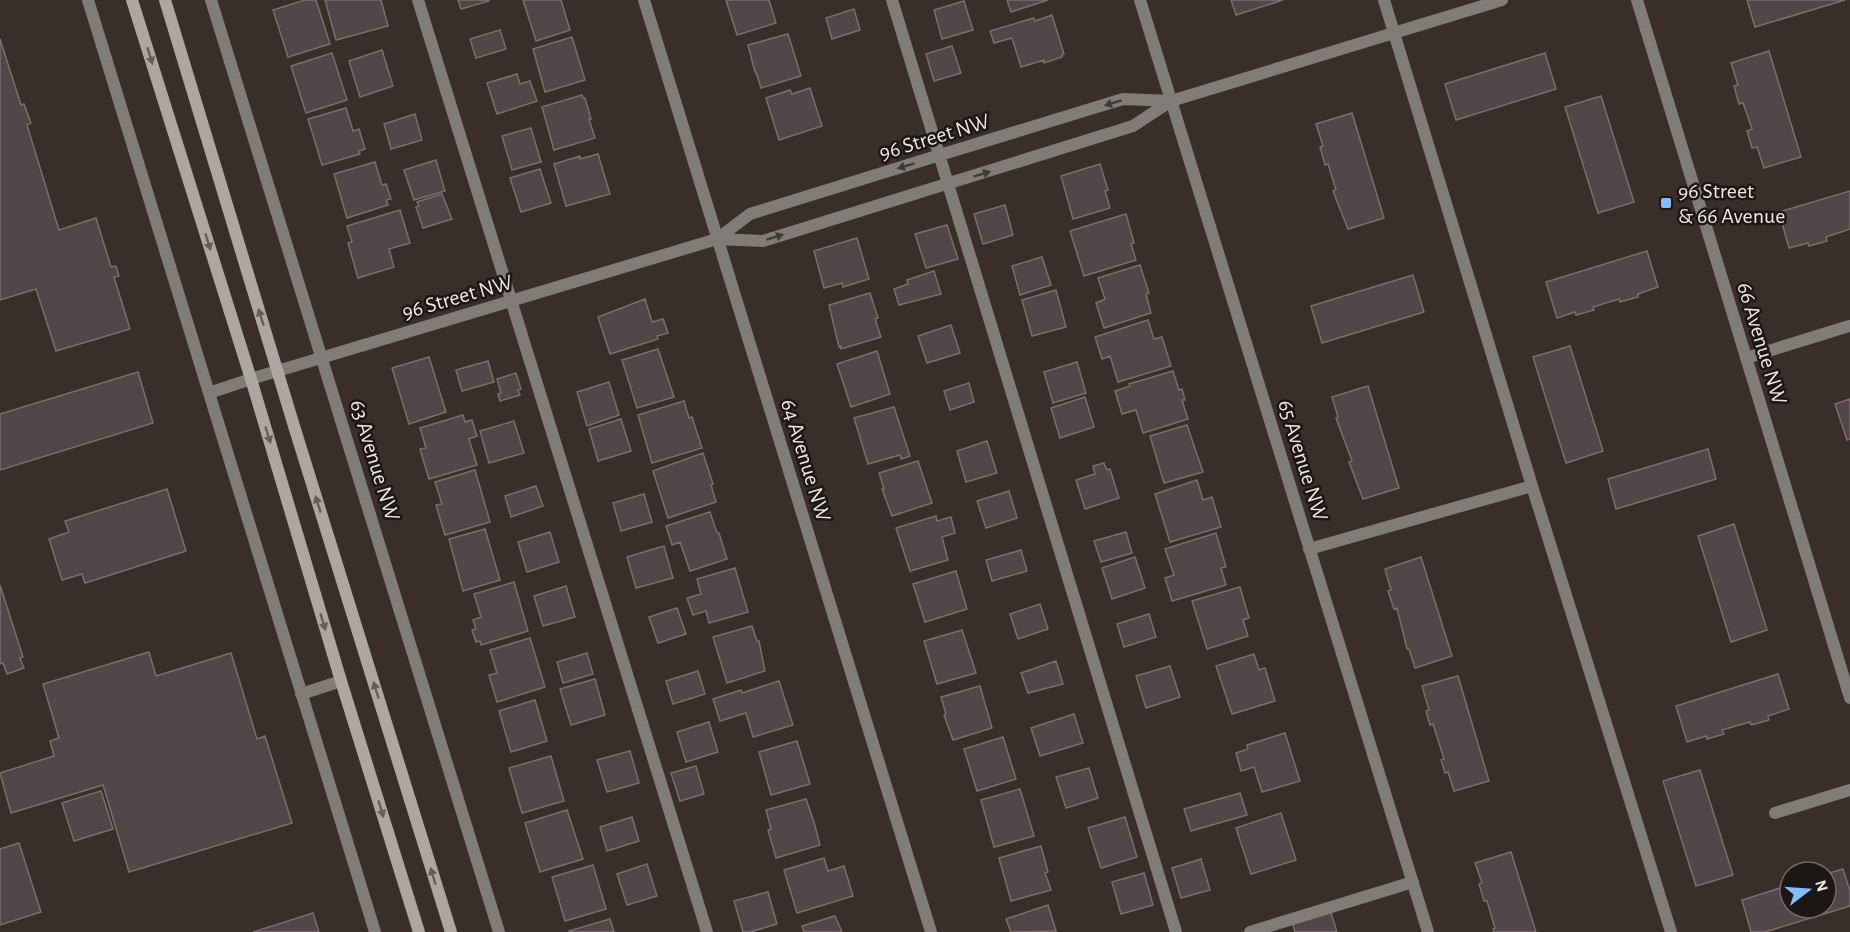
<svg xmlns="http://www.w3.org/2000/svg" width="1850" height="932" font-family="'Alegreya Sans',sans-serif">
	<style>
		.building { fill: #534648; stroke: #7c6d6f; stroke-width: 1.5 }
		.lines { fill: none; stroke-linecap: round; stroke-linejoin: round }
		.service { stroke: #807c78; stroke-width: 12 }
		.minor { stroke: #807c78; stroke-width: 12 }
		.tertiary { stroke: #807c78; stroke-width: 12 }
		.secondary { stroke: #aea7a0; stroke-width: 12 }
		.oneway { fill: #655f5a }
		.oneway2 { fill: #3f3a38 }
		.poi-dot { fill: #87bbfc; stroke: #1c1715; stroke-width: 2 }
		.labels { text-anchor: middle; stroke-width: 5; stroke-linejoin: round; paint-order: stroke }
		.street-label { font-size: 22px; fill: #efe7e5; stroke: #1c1715 }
		.poi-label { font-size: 22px; fill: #efe7e5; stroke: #1c1715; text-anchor: start }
	</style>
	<rect width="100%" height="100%" fill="#392e2a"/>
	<!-- building -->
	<path class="building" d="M305 0H316L330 44 288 57 273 10Z
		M325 0H381L388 26 336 40Z
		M458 0H489V1L461 9Z
		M523 0H561L570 30 536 41Z
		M726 0H769L776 23 737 35Z
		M1007 0H1048L1011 12Z
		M1231 0H1283L1236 15Z
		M1747 0H1845L1755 27Z
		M964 1 973 30 942 39 934 10Z
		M854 9 860 30 832 39 826 18Z
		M1052 15 1064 54 1062 55V57L1044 63V60L1021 67 1012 38 994 43 990 31 1034 18 1035 21Z
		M500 30 506 49 476 58 470 39Z
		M788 34 801 76 761 88 756 72H755L748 45Z
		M572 37 585 80 545 92 533 49Z
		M0 39 21 105 24 104 31 123 27 125 59 230 96 218 111 267 116 266 119 276 114 277 130 329 56 351 36 289 0 300Z
		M952 46 961 73 934 81 926 54Z
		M382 50 393 86 360 97 349 61Z
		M1769 51 1801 157 1764 168 1757 147 1752 148 1747 131 1752 129 1743 103 1739 104 1734 86 1738 85 1731 63Z
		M332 53 347 100 306 113 291 66Z
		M1545 53 1556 89 1456 120 1445 84Z
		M517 74 520 84 530 81 537 101 497 114 487 83Z
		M810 88 822 126 779 140 766 98 790 90 792 94Z
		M582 95 583 98H585L591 119H589L595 138 554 150 542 107Z
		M1601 96 1634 202 1598 213 1565 107Z
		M346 108 353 131 359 129 365 149 359 151 360 154 322 165 308 119Z
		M1352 113 1384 218 1348 229 1333 191 1336 190 1328 164 1325 165 1320 147 1323 146 1316 124Z
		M415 114 422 140 391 149 384 124Z
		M531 128 541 162 512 170 502 136Z
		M598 154 610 194 566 206 554 164 580 156V159Z
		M436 160 445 191 414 200 404 170Z
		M375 162 382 185 386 184 391 199 386 200 388 205 347 218 334 174Z
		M1100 164 1108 190 1105 191 1110 208 1073 219 1061 176Z
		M540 169 551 203 521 212 510 178Z
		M1850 191V229L1826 237 1827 241 1809 246 1808 243 1789 248 1779 212Z
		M442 194 452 219 423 228 416 207 419 206 417 202Z
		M1005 205 1013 235 983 244 974 214Z
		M400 210 410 243 389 249 394 267 358 278 348 243 352 242 347 226Z
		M1126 214 1134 243 1131 244 1136 260 1084 276 1070 231Z
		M947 225 958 259 926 268 915 234Z
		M857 238 869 279 843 287 842 283 824 288 814 251Z
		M1647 251 1658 287 1638 294V297L1620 302 1619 299 1593 307 1594 310 1576 315 1575 312 1557 318 1546 282Z
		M1042 257 1051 285 1020 295 1012 266Z
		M1140 265 1149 293 1146 294 1151 313 1104 328 1096 303 1105 299 1098 278Z
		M934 271 941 294 899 305 894 289 908 284 907 280Z
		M1413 275 1424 312 1322 343 1311 306Z
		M1056 290 1066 327 1032 336 1022 300Z
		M870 293 878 318 875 319 881 337 841 349V346L839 347 829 305Z
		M645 299 652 322 663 319 668 333 657 336 658 339 610 354 598 317Z
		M1148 320 1154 339 1162 337 1171 366 1118 382 1110 356 1102 359 1095 337Z
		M951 325 960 353 927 363 918 336Z
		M1570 346 1603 451 1566 463 1533 357Z
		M658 349 674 397 637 408 622 360Z
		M877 351 890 394 851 407 837 364Z
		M429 357 446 412 409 424 392 368Z
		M488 361 494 382 462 391 456 370Z
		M1077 362 1086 393 1053 403 1044 372Z
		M1173 371 1179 390 1182 389 1185 400H1182L1188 419 1143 433 1136 410 1122 414 1115 391 1130 386 1129 384Z
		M138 372 153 423 0 470V414Z
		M516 373 521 389 518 390 520 395 500 401 498 394 501 393 497 379Z
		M609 382 619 415 587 426 577 392Z
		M969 383 974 402 950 410 944 391Z
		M1368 386 1399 488 1363 499 1349 462 1352 461 1336 418 1338 417 1332 397Z
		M1085 397 1094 427 1060 438 1051 408Z
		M1850 399V439L1847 440 1835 404Z
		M684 401 689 418 692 417 702 448 652 463 638 415Z
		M894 407 910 456 901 459 900 455 868 464 854 418Z
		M463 415 465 422 472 420 477 436 469 439 477 465 429 479 420 449 426 448 420 428Z
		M621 419 631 451 598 461 589 429Z
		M514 421 524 453 489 463 480 431Z
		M1187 425 1203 472 1164 483 1150 436Z
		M987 441 997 473 966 482 957 451Z
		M1708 449 1716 479 1616 509 1608 479Z
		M703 453 713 484 711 485 716 502 668 518 653 471Z
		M918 461 932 503 892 516 882 489H884L879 473Z
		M1104 463 1107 470 1110 469 1119 498 1085 509 1076 480 1095 474 1093 466Z
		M475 470 490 522 445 535 436 505 442 504 435 482Z
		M1197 480 1203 500 1212 497 1221 527 1170 542 1155 494Z
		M536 486 543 506 511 517 505 496Z
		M167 489 186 551 85 583 82 574 62 580 49 539 69 532 65 521Z
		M1009 491 1017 518 986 528 977 501Z
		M644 494 652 522 621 531 613 503Z
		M710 512 717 533H719L727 559 690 571 680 542 672 545 666 526Z
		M936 516 937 521 951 517 955 533 942 537 948 560 910 571 896 528Z
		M1734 524 1767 630 1731 642 1698 536Z
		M485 529 500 580 463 591 449 539Z
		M550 532 559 562 527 572 518 542Z
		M1126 532 1132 553 1101 562 1094 541Z
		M1216 533 1226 567 1221 568 1226 585 1172 601 1165 578 1174 575 1165 549Z
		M664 546 673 578 636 588 627 557Z
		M1021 550 1027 571 992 581 986 560Z
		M1135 557 1145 588 1112 599 1102 568Z
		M1421 557 1452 656 1415 668 1409 649H1407L1397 608 1394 609 1388 591 1391 590 1385 569Z
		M735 568 748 612 709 623 706 611 693 615 687 598 701 594 697 579Z
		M956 571 967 609 925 622 913 584Z
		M514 582 528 631 481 645 480 641 476 642 472 630 476 629 473 620 481 617 474 594Z
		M0 585 23 657 20 658 24 668 7 674 3 663 0 664Z
		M566 586 575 617 543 626 534 596Z
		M1240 587 1249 618 1243 620 1248 636 1207 649 1192 601Z
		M1040 604 1048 629 1018 639 1010 614Z
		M677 608 686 634 658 643 649 617Z
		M1149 614 1156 637 1124 647 1117 624Z
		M752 626 757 641H759L765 671 727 683 713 637Z
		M962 630 976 673 937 684 924 641Z
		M530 638 545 687 497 702 489 675 497 673 490 650Z
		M149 652 156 676 231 653 257 739 265 736 292 823 129 872 103 785 11 813 0 773 54 756 50 741 59 738 43 684Z
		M587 653 593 674 563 683 557 662Z
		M1254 654 1259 670 1265 668 1275 701 1232 714 1216 666Z
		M1056 661 1063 684 1028 693 1021 673Z
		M1170 666 1180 697 1146 708 1136 676Z
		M698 671 705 694 673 704 666 681Z
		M1778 674 1789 709 1768 716 1769 720 1751 725 1750 722 1722 730 1724 734 1707 739 1706 736 1687 742 1676 706Z
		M1458 676 1489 781 1454 791 1448 772 1445 773 1441 760 1444 759 1433 724 1430 725 1426 711 1429 710 1422 686Z
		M595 679 605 715 571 725 560 689Z
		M779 681 793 725 753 737 746 713 720 721 713 699 741 690 742 693Z
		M980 686 992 728 953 740 944 715 946 714 941 697Z
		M535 700 547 741 511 752 499 711Z
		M1074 714 1083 743 1040 756 1031 728Z
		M709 722 718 752 686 762 677 732Z
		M1285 733 1300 781 1262 792 1254 767 1241 771 1236 753 1248 749 1247 745Z
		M1003 737 1016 779 977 791 964 749Z
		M797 741 810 784 771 795 759 752Z
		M630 751 639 783 607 792 597 760Z
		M551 756 564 801 522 813 509 768Z
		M696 766 704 794 680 801 671 773Z
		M1089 768 1098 798 1066 808 1056 777Z
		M1700 770 1733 875 1696 886 1663 781Z
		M1020 789 1034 836 994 847 981 800Z
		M101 791 113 829 74 841 62 803Z
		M1240 793 1247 815 1191 831 1184 809Z
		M806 799 814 822 820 845 776 858 768 830 771 829 766 810Z
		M567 810 583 859 540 872 525 823Z
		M1281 813 1296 860 1251 874 1236 828Z
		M632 817 639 841 607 851 600 827Z
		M1125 817 1137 857 1101 868 1088 828Z
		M19 843 41 912 0 925V849Z
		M1041 846 1048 872 1045 873 1051 890 1011 901 999 858Z
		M1511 852 1536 932H1494L1493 929 1495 928 1487 901H1484L1479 884 1482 883 1475 863Z
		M824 858 828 871 844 866 853 896 797 913 784 870Z
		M1201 859 1210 890 1181 898 1172 868Z
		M647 864 657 896 627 905 617 874Z
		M593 865 606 909 565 921 552 877Z
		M1843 869 1850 891V906L1765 932H1751L1742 900 1790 885V908H1826V874Z
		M1144 873 1153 905 1121 914 1112 882Z
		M768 892 777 924 750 932H743L734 901Z
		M1048 905 1056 931 1011 932 1006 919Z
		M1330 910 1337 932H1295L1292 922Z
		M313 913 319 932H253Z
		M835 916 842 932H804L802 926Z
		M610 919 614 932H569V931Z"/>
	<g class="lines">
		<!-- service -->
		<path class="service" d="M418 0 707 932
			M892 0 1176 932
			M1384 0 1532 486 1671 932
			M1746 358 1849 326
			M1309 549 1532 486
			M301 694 341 681
			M1775 813 1850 790
			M1250 932 1413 882"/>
		<!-- minor -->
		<path class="minor" d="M88 0 375 932
			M211 0 499 932
			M644 0 931 932
			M1140 0 1428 932
			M209 393 251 379"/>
		<!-- tertiary -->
		<path class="tertiary" d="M1637 0 1850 698
			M717 239 750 214 940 155 1123 99 1171 101
			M251 379 717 239 763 241 1133 126 1171 101 1502 0"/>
		<!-- secondary -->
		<path class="secondary" d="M132 0 251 379 341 681 419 932
			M165 0 294 426 451 932"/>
	</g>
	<!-- one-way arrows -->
	<defs><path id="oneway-solid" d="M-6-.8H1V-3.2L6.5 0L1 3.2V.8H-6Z" transform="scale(1.5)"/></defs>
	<g class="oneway">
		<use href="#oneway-solid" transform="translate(150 56) rotate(73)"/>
		<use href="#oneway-solid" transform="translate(208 242) rotate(73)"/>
		<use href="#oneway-solid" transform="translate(261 317) rotate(-107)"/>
		<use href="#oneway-solid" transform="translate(268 435) rotate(73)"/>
		<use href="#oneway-solid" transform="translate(318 504) rotate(-107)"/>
		<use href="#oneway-solid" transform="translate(323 622) rotate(73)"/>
		<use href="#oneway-solid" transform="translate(376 690) rotate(-107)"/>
		<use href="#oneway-solid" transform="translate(381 809) rotate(73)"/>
		<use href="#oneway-solid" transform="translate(433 876) rotate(-107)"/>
	</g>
	<g class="oneway2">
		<use href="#oneway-solid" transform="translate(1113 103) rotate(163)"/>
		<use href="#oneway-solid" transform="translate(906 166) rotate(163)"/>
		<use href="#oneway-solid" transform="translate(982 174) rotate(-17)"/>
		<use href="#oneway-solid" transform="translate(775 237) rotate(-17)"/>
	</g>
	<!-- markers -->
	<rect class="poi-dot" x="1660" y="197" width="12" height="12" rx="3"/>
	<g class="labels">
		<!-- street labels -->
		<g class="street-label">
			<text transform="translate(934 136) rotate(-17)" y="8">96 Street NW</text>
			<text transform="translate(457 296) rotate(-16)" y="8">96 Street NW</text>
			<text transform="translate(1763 343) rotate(73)" y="8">66 Avenue NW</text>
			<text transform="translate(376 460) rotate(73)" y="8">63 Avenue NW</text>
			<text transform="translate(807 460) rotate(73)" y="8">64 Avenue NW</text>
			<text transform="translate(1304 460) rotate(73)" y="8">65 Avenue NW</text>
		</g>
		<!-- poi labels -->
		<g class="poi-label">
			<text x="1678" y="198">96 Street<tspan x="1678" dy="25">&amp; 66 Avenue</tspan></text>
		</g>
	</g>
	<!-- north arrow -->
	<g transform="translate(1808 890) rotate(73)"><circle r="28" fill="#1c1715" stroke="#706a68" stroke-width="1.5"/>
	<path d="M0-4.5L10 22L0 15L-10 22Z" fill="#87bbfc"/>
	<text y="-9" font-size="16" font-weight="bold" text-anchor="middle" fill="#efe7e5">N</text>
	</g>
</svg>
